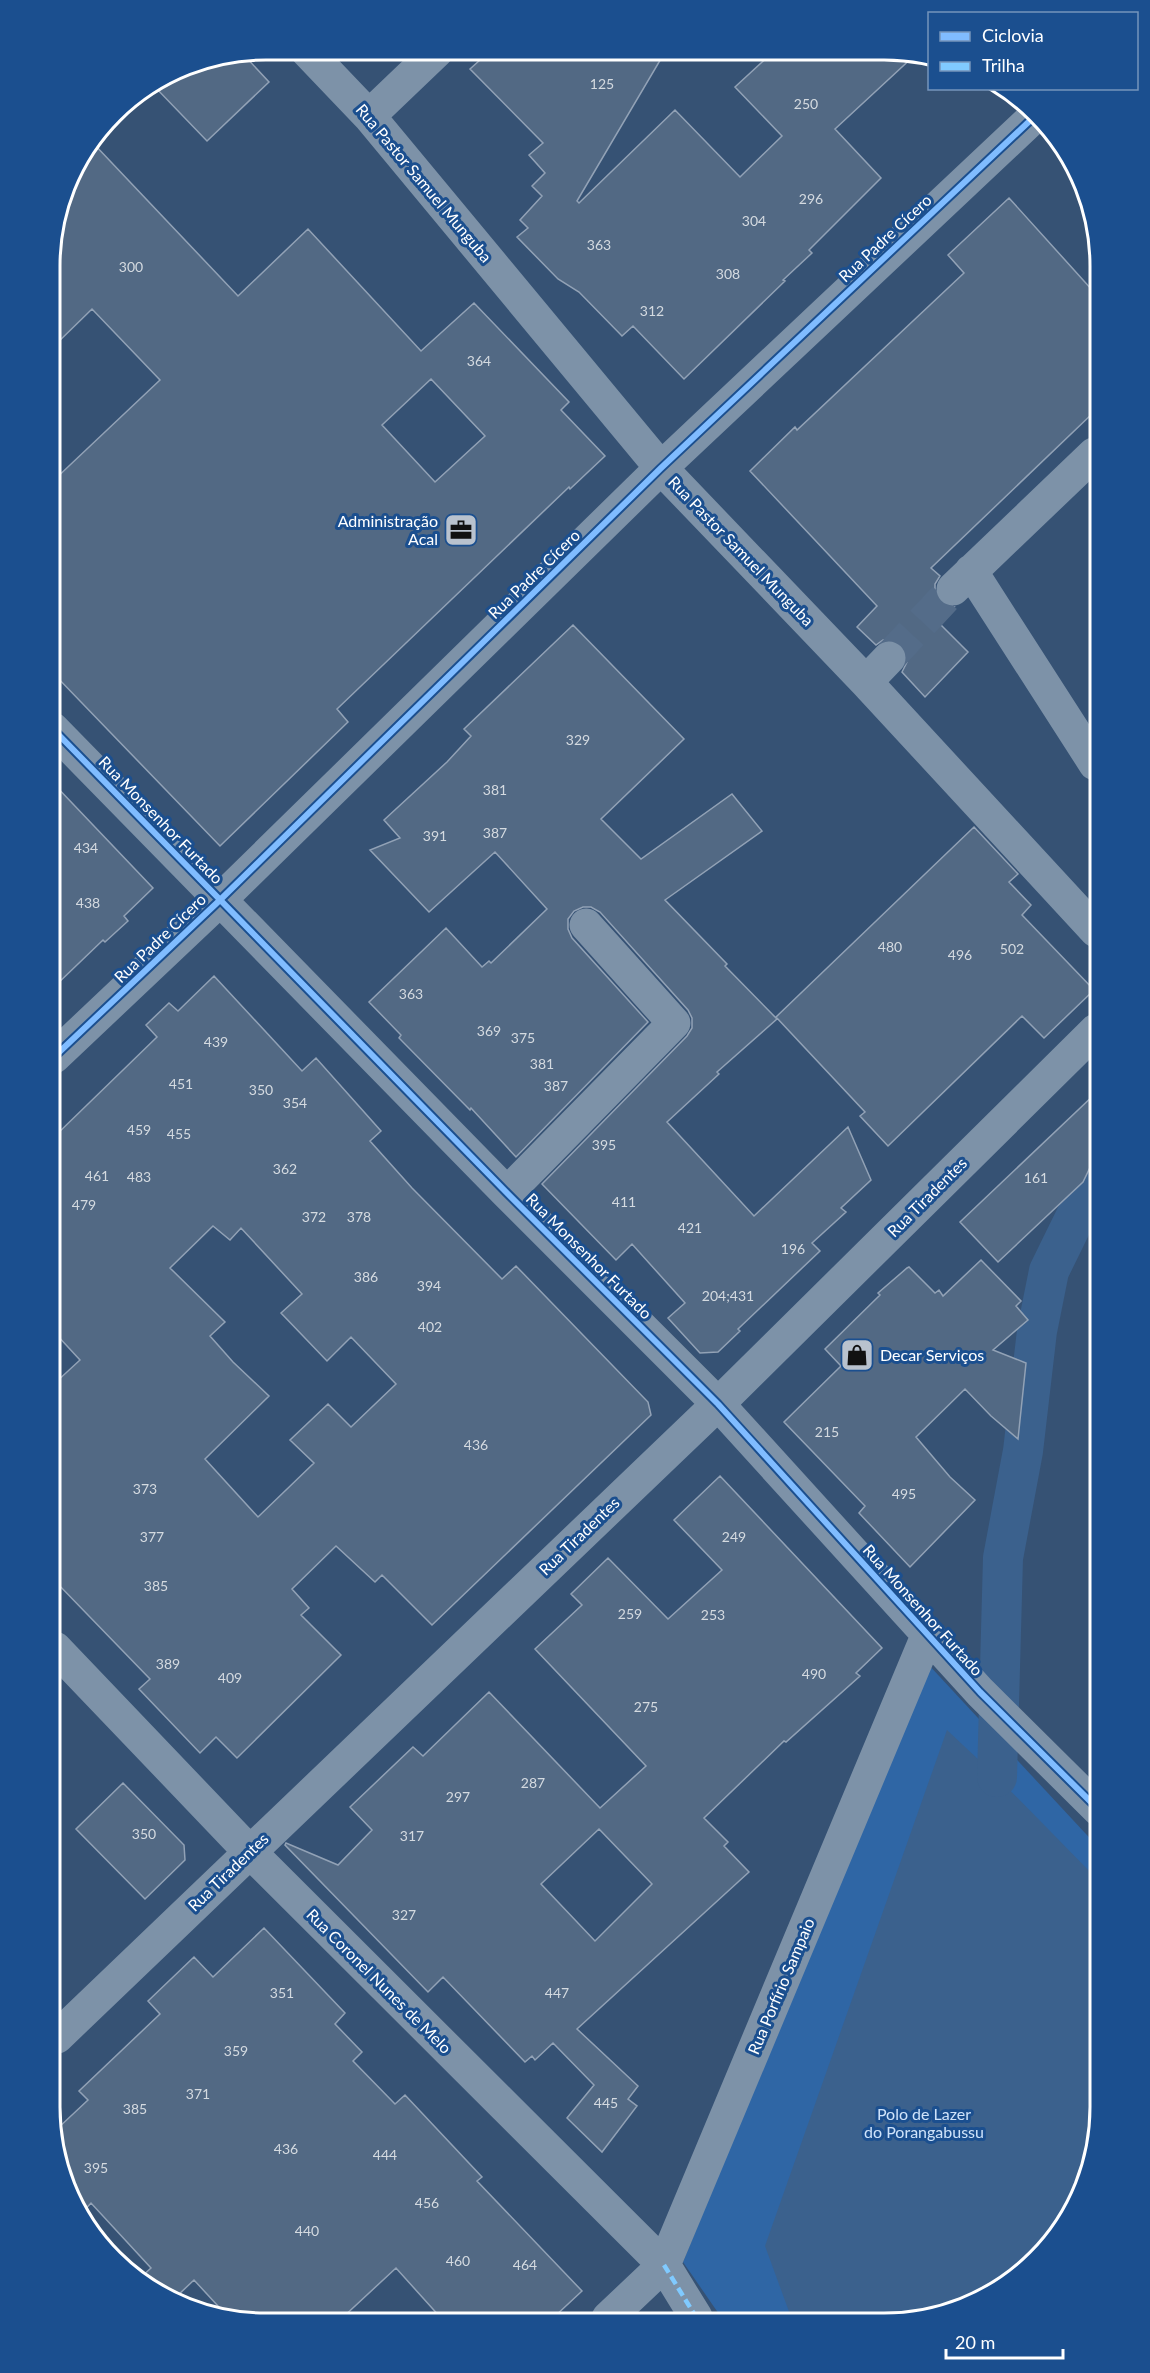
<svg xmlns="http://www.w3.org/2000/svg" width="1150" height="2373" font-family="Lato,sans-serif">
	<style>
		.green { fill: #2f66a5 }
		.water { fill: #3b618d }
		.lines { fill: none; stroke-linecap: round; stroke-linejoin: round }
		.canal { stroke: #3b618d; stroke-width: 40 }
		.building { fill: #526984; stroke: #92a2b6; stroke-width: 1.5; fill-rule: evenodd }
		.minor-tunnel { stroke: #546c89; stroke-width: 33; stroke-dasharray: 33 16; stroke-linecap: butt }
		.minor { stroke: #7d92a8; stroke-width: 33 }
		.quiet { stroke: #80caff; stroke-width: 4.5; stroke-dasharray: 9 4.5; stroke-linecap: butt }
		.cycleway-casing { stroke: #1b4f8f; stroke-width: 10 }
		.cycleway { stroke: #80bcff; stroke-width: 6 }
		.labels { text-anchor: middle; stroke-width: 6; stroke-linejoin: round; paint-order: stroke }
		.number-label { font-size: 14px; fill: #d4dae0 }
		.street-label { font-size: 16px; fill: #fff; stroke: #1b4f8f }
		.poi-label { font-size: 16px; fill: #fff; stroke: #1b4f8f; text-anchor: end }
		.park-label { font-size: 16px; fill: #cfe3fa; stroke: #1b4f8f }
		.rim { fill: none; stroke: #fff; stroke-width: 3 }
	</style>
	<rect width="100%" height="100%" fill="#365274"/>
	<!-- green -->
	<path class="green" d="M927 1663 1099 1848 1100 2121 1084 2190 1056 2239 1004 2287 940 2316 721 2317 683 2262Z"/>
	<!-- water -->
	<path class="water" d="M947 1730 997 1777 1099 1881 1100 2122 1084 2190 1056 2239 1004 2287 940 2316 791 2317 765 2246Z"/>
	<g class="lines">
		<!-- canal -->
		<path class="canal" d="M997 1777 1003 1558 1023 1451 1037 1331 1049 1271 1097 1173"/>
	</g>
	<!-- building -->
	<path class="building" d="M490 51 665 52 577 201 579 203 675 110 740 177 782 136 735 87 772 53 916 54 835 129 881 178 809 250 812 253 783 280 785 281 684 379 633 326 622 336 579 292 558 279 517 237 528 228 520 220 542 196 532 186 545 173 529 155 543 143 470 69Z
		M243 54 269 82 207 141 153 85 183 66Z
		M93 143 238 296 308 229 421 351 474 303 569 402 561 410 605 456 570 489 569 487 337 709 348 722 220 846 53 673 52 482 160 380 92 309 52 348 51 238 72 170ZM431 379 485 436 435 482 382 425Z
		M1009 198 1093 291 1094 412 931 568 940 576 935 584V594L939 602 947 607H954L939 623 968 652 925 697 902 672 907 662V653L902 645 893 640H883L876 645 857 627 877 606 750 471 795 427 797 430 964 273 948 255Z
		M573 625 684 739 601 819 641 859 732 794 762 831 665 900 727 964 725 966 777 1019 717 1072 719 1074 667 1122 754 1216 848 1127 871 1180 841 1208 846 1212 812 1243 820 1251 738 1329 740 1331 718 1352 700 1353 668 1318 685 1303 632 1244 616 1260 542 1184 687 1036 692 1028V1018L688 1010 600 912 591 907H583L574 911 568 919V929L572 938 648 1022 516 1157 471 1108 470 1110 399 1038 401 1035 369 1002 446 928 482 967 489 961 491 963 547 909 495 852 429 912 370 850 400 838 384 820 447 762 471 736 464 729Z
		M53 783 153 888 124 916 128 921 105 942 103 940 54 987Z
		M974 827 1018 874 1009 882 1031 905 1022 915 1094 990 1044 1038 1022 1016 888 1146 860 1116 865 1112 776 1017Z
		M214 976 302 1071 316 1058 381 1131 370 1141 412 1188 502 1279 516 1266 648 1402 651 1415 432 1625 382 1575 375 1582 336 1546 292 1589 309 1608 301 1615 341 1655 237 1758 216 1737 200 1753 139 1689 150 1679 55 1581V1383L80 1360 55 1333 54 1137 157 1037 146 1025 169 1003 178 1011ZM213 1226 230 1240 241 1228 302 1294 281 1313 327 1361 351 1337 396 1384 351 1427 328 1404 290 1440 314 1463 258 1517 205 1459 269 1396 233 1362 210 1336 225 1322 170 1268Z
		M1096 1093V1155L1083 1182 998 1262 960 1222Z
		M981 1260 1021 1301 1016 1306 1028 1320 993 1350 1026 1363 1018 1439 991 1416 965 1389 916 1437 950 1477 975 1500 910 1567 859 1513 865 1506 784 1422 841 1366 825 1349 880 1295 878 1293 907 1268 909 1267 935 1293 939 1290 943 1296Z
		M720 1476 882 1648 856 1673 860 1676 786 1742 784 1741 704 1818 728 1842 724 1846 749 1872 577 2029 638 2086 628 2099 637 2106 602 2152 567 2118 594 2085 553 2043 535 2060 532 2056 525 2062 443 1977 428 1992 285 1845 286 1843 338 1865 372 1830 350 1807 413 1747 423 1756 489 1692 600 1808 646 1766 535 1649 582 1605 571 1594 608 1558 668 1619 722 1570 674 1520ZM599 1829 652 1884 595 1941 541 1884Z
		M123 1783 184 1845 185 1860 145 1899 76 1829Z
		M264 1928 345 2013 335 2024 362 2052 353 2061 395 2104 405 2095 482 2177 477 2181 582 2291 553 2318H441L396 2268 341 2319H230L194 2280 177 2296 140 2278 151 2268 91 2203 79 2216 57 2163V2129L88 2100 79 2091 160 2014 148 2001 194 1957 213 1977Z"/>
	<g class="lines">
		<!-- minor-tunnel -->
		<path class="minor-tunnel" d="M889 658 953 589"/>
		<!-- minor -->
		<path class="minor" d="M306 50 369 116 661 468 866 682 1096 931
			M369 116 437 51
			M971 571 1095 764
			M953 589 1094 454
			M866 682 889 658
			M53 729 507 1193 718 1404 980 1692 1099 1810
			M54 1057 220 900 661 468 1037 114
			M507 1193 674 1023 586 925
			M55 1648 249 1851 664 2265 696 2317
			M57 2037 718 1404 1096 1030
			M608 2318 664 2265 927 1636"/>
		<!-- quiet -->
		<path class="quiet" d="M664 2265 696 2317"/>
		<defs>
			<path id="cycleway" d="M53 729 507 1193 718 1404 980 1692 1099 1810
				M54 1057 220 900 661 468 1037 114"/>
		</defs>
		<!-- cycleway casing -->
		<use href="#cycleway" class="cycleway-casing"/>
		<!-- cycleway -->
		<use href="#cycleway" class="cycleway"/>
	</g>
	<!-- icons -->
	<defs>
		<symbol id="office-square" viewBox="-11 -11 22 22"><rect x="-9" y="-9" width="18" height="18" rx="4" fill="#b9c2ce" stroke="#1b4f8f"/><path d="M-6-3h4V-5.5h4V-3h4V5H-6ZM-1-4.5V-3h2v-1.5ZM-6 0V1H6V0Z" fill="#111"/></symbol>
		<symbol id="shop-square" viewBox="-11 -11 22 22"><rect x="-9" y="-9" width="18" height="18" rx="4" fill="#b9c2ce" stroke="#1b4f8f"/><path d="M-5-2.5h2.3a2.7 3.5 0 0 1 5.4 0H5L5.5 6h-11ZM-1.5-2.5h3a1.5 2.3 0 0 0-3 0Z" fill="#111"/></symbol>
	</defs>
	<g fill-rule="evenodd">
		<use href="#office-square" x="442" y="511" width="38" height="38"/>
		<use href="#shop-square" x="838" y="1336" width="38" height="38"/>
	</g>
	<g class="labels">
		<!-- number labels -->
		<g class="number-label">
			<text x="602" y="89">125</text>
			<text x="806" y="109">250</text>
			<text x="811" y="204">296</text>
			<text x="754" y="226">304</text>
			<text x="599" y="250">363</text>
			<text x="131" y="272">300</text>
			<text x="728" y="279">308</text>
			<text x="652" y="316">312</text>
			<text x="479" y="366">364</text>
			<text x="578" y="745">329</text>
			<text x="495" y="795">381</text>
			<text x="495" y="838">387</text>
			<text x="435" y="841">391</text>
			<text x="86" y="853">434</text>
			<text x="88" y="908">438</text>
			<text x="890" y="952">480</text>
			<text x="1012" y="954">502</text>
			<text x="960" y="960">496</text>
			<text x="411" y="999">363</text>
			<text x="489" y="1036">369</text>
			<text x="523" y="1043">375</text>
			<text x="216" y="1047">439</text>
			<text x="542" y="1069">381</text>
			<text x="181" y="1089">451</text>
			<text x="556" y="1091">387</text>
			<text x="261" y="1095">350</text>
			<text x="295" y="1108">354</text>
			<text x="139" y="1135">459</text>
			<text x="179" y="1139">455</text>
			<text x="604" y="1150">395</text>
			<text x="285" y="1174">362</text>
			<text x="97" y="1181">461</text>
			<text x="139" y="1182">483</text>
			<text x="1036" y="1183">161</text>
			<text x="624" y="1207">411</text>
			<text x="84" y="1210">479</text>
			<text x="314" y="1222">372</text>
			<text x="359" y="1222">378</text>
			<text x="690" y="1233">421</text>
			<text x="793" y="1254">196</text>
			<text x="366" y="1282">386</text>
			<text x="429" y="1291">394</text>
			<text x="728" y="1301">204;431</text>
			<text x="430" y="1332">402</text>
			<text x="827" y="1437">215</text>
			<text x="476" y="1450">436</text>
			<text x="145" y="1494">373</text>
			<text x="904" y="1499">495</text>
			<text x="152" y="1542">377</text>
			<text x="734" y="1542">249</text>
			<text x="156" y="1591">385</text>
			<text x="630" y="1619">259</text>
			<text x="713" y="1620">253</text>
			<text x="168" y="1669">389</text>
			<text x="814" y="1679">490</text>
			<text x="230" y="1683">409</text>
			<text x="646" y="1712">275</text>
			<text x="533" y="1788">287</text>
			<text x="458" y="1802">297</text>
			<text x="144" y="1839">350</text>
			<text x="412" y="1841">317</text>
			<text x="404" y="1920">327</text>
			<text x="282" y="1998">351</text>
			<text x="557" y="1998">447</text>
			<text x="236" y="2056">359</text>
			<text x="198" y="2099">371</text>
			<text x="606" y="2108">445</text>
			<text x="135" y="2114">385</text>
			<text x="286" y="2154">436</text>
			<text x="385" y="2160">444</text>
			<text x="96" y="2173">395</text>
			<text x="427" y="2208">456</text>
			<text x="307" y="2236">440</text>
			<text x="458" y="2266">460</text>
			<text x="525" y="2270">464</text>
		</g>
		<!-- street labels -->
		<g class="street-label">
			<text transform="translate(424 183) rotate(50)" y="6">Rua Pastor Samuel Munguba</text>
			<text transform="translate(885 238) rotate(-43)" y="6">Rua Padre Cícero</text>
			<text transform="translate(741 551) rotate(46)" y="6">Rua Pastor Samuel Munguba</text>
			<text transform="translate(534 574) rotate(-44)" y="6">Rua Padre Cícero</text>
			<text transform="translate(161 820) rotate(46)" y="6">Rua Monsenhor Furtado</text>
			<text transform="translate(160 938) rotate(-44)" y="6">Rua Padre Cícero</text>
			<text transform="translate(927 1197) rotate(-45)" y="6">Rua Tiradentes</text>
			<text transform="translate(589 1256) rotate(45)" y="6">Rua Monsenhor Furtado</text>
			<text transform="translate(579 1536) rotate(-44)" y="6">Rua Tiradentes</text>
			<text transform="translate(923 1610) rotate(48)" y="6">Rua Monsenhor Furtado</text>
			<text transform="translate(228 1872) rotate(-44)" y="6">Rua Tiradentes</text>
			<text transform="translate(379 1981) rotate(45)" y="6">Rua Coronel Nunes de Melo</text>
			<text transform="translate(781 1986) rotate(-67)" y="6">Rua Porfírio Sampaio</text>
		</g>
		<!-- poi labels -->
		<g class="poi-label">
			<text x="438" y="527">Administração<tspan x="438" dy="18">Acal</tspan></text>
			<text x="880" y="1361" text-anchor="start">Decar Serviços</text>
		</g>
		<!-- park labels -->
		<g class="park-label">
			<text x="924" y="2120">Polo de Lazer<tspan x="924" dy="18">do Porangabussu</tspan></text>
		</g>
	</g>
	<!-- crop -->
	<path d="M0 0H1150V2373H0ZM266 60H884A206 206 0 0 1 1090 266V2107A206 206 0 0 1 884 2313H266A206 206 0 0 1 60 2107V266A206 206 0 0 1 266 60Z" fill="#1b4f8f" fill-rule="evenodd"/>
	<path class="rim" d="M266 60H884A206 206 0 0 1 1090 266V2107A206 206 0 0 1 884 2313H266A206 206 0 0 1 60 2107V266A206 206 0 0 1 266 60Z"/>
	<!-- legend -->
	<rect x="928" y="12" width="210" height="78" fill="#1b4f8f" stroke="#7695bc" stroke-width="1.5"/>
	<rect x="940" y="32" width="30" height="9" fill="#80bcff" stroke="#7695bc" stroke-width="1.5"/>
	<text x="982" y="42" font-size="18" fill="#ffffff">Ciclovia</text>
	<rect x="940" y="62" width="30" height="9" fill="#80caff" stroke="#7695bc" stroke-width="1.5"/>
	<text x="982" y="72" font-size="18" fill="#ffffff">Trilha</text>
	<!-- scale -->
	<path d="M946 2349v9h117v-9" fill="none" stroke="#ffffff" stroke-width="3"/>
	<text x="955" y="2349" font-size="18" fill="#ffffff" stroke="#1b4f8f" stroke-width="4.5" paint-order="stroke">20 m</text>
</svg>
